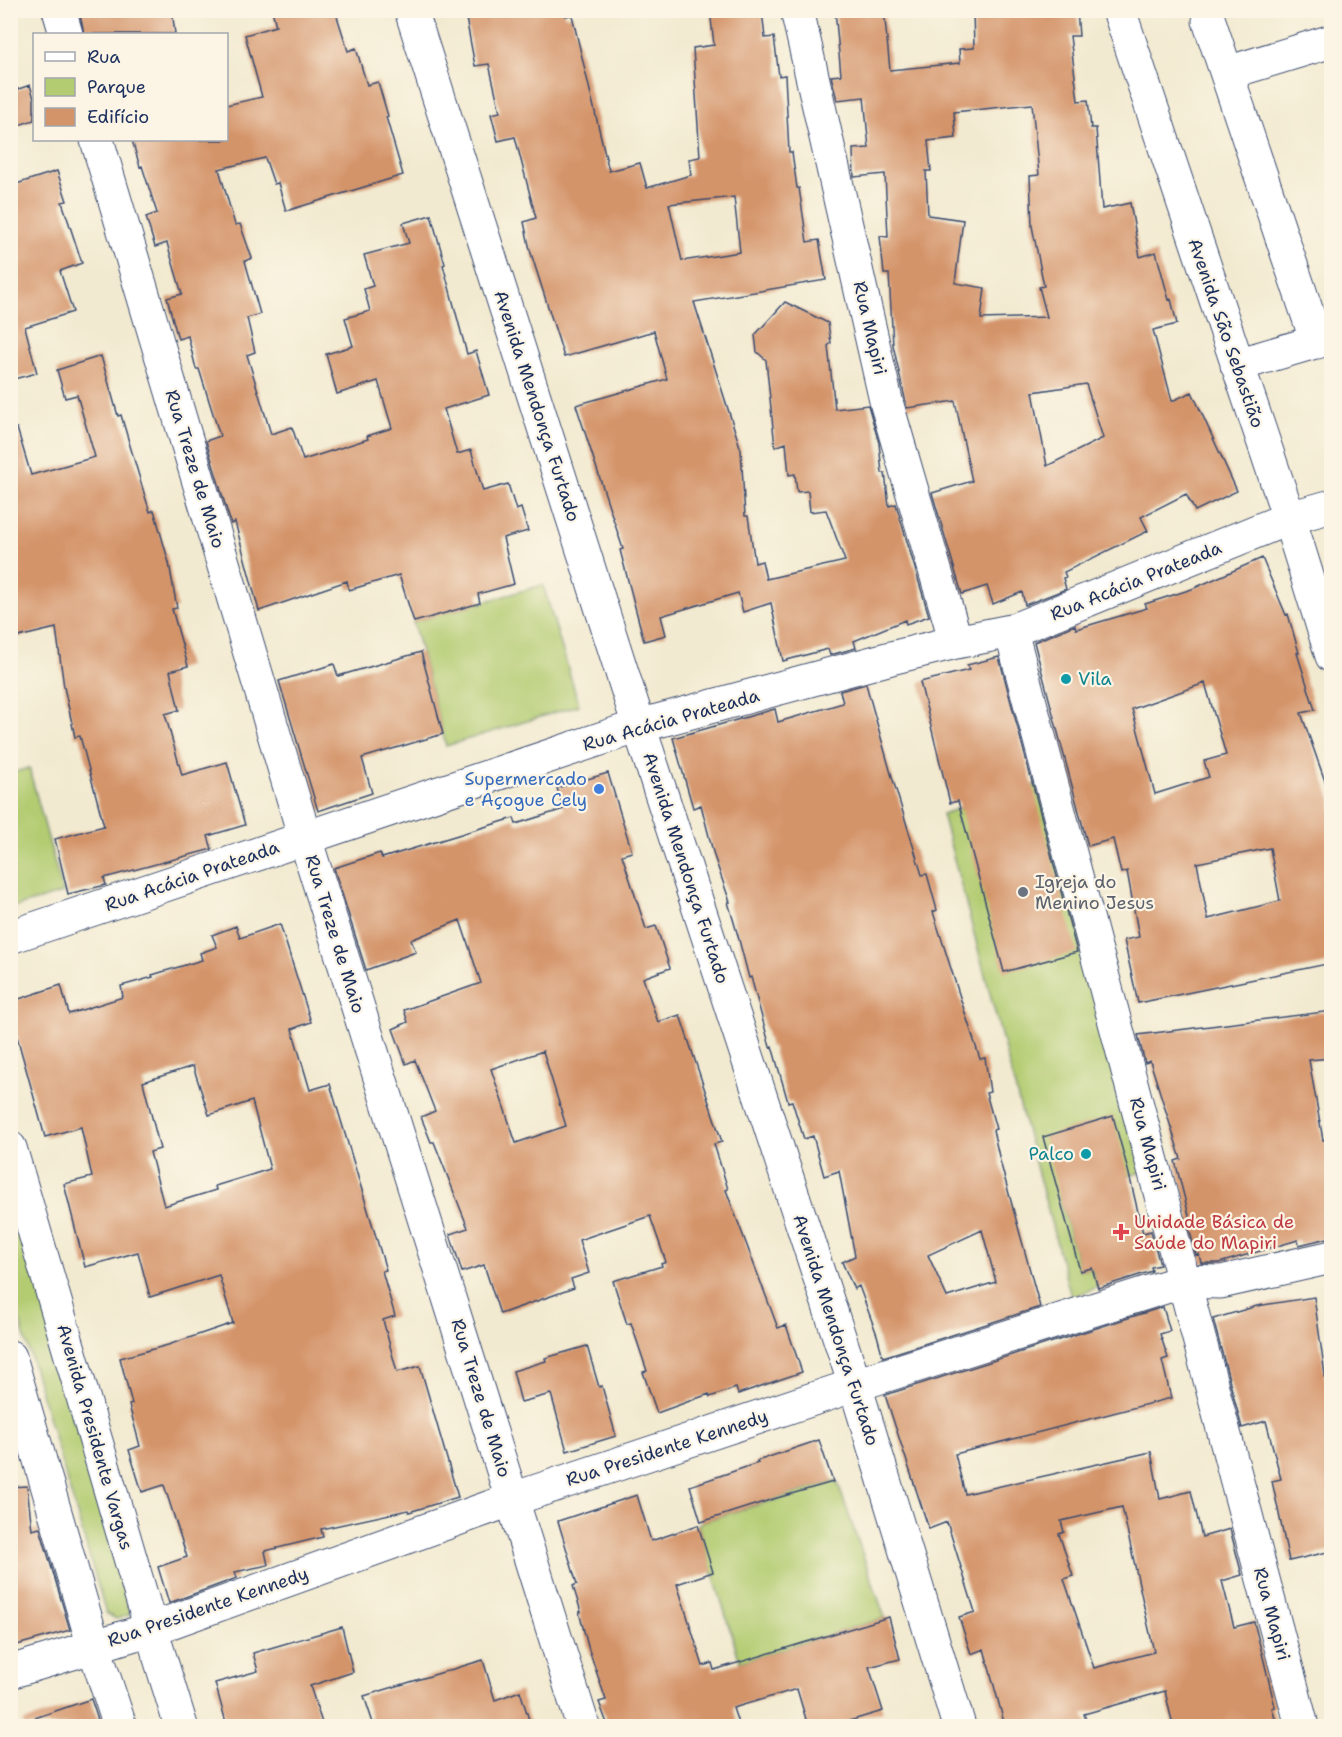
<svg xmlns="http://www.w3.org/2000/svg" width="1342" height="1737" font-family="'Shantell Sans',sans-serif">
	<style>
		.green { fill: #b3cc72; stroke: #677e68; stroke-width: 1.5 }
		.building { fill: #d4946a; fill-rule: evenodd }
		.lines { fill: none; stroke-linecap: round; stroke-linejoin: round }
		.minor-casing { stroke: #3b4b6f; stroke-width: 35 }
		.tertiary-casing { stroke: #3b4b6f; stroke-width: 35 }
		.minor { stroke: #fff; stroke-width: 33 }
		.tertiary { stroke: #fff; stroke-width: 33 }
		.culture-dot { fill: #0f9aa8; stroke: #fcf5e5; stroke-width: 2 }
		.shop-dot { fill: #3f7fe0; stroke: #fcf5e5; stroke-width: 2 }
		.worship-dot { fill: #6b7280; stroke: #fcf5e5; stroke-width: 2 }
		.health-dot { fill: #e0444e; stroke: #fcf5e5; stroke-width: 2 }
		.labels { text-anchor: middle; stroke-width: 4.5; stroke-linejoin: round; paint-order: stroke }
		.street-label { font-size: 18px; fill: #1b2f5e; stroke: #fcf5e5 }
		.culture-label { font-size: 18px; fill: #0d838f; stroke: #fcf5e5; text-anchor: start }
		.shop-label { font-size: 18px; fill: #366cbe; stroke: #fcf5e5; text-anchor: end }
		.worship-label { font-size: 18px; fill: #5b616d; stroke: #fcf5e5; text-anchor: start }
		.health-label { font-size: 18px; fill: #be3a42; stroke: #fcf5e5; text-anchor: start }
	</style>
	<rect width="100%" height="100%" fill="#fcf5e5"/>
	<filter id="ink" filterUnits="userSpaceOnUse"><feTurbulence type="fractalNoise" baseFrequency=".0167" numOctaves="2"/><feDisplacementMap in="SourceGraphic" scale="12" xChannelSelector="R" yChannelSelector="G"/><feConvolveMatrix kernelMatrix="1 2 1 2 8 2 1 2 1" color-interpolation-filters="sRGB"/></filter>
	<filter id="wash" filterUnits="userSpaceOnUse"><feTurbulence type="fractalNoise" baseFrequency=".008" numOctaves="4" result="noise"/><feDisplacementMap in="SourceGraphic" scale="24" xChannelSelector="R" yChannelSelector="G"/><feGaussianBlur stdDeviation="1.35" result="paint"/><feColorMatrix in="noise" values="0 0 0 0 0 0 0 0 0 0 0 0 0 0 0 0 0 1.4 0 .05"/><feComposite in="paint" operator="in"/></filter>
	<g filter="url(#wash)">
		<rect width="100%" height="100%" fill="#f2ead0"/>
		<!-- green -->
		<path class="green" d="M543 585 579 705 446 746 413 622Z
			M29 768 63 893 11 908V773Z
			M1041 783 1143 1172 1059 1196 1080 1271 1092 1268 1098 1287 1071 1297 942 814Z
			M10 1188 130 1615 116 1619 106 1613 11 1291Z
			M837 1481 885 1618 740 1662 698 1525 701 1522Z"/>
		<g id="blocks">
			<!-- building -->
			<path class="building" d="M79 10H172L175 34H84Z
				M272 10H335L348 51 356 48 367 85 378 82 388 116 386 117 403 175 286 211 278 183 274 184 265 158 219 169 235 225 240 224 252 258 245 261 260 314 247 318 255 352 247 355 271 434 292 427 303 460 368 439 367 436 392 428 378 381 337 394 326 354 353 346 345 318 370 311 364 289 373 286 364 255 409 243 403 223 431 215 445 264 443 265 467 354 476 351 489 395 444 409 457 454 471 450 483 491 508 484 516 510 521 508 528 531 503 538 514 584 478 594 480 603 414 622 399 575 349 590 347 581 259 611 235 522 231 524 206 441 220 436 199 369H196L188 336 178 339 167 298 182 294 167 243 155 247 146 217 157 213 142 166 140 167 132 140H226V105L262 97 245 35 276 26Z
				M502 10H563L565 16 572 15 609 171 640 163 647 188 691 175 689 159 700 157 693 48 714 45 710 10H762L765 38 774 37 779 76 785 75 789 152H792L797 188H799L807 242 819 240 826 280 694 302 741 450 745 516H748L755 563 762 561 766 579 845 561 826 510 810 512 808 491 797 492 795 474 789 475 786 443 775 447 766 360 757 352 755 335 785 302 828 323 831 343 828 346 835 409 868 405 879 443 882 473H885L889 506 896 504 929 616 906 624 905 620 854 641 856 648 830 655 828 649 783 661 771 603 743 612 738 593 661 616 666 635 644 641 620 550 623 549 576 405 667 379 654 331 564 357 530 250 524 222 536 218 515 137 498 141 491 114 500 112 489 64 475 66 466 18ZM734 197 740 252 682 261 669 204Z
				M835 10H884L890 70 960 63 959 49 974 48 973 10H1077L1079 36H1070L1078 101 1088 100 1091 128H1096L1102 209 1130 203 1140 257 1156 252 1169 300 1171 299 1177 324 1153 330 1172 401 1192 392 1237 491 1195 511 1186 494 1141 517 1148 531 1064 572 1066 577 1063 578 1066 589 1025 605 1022 592 993 604 987 586 962 594 932 493 972 481 955 401 907 408 893 345 889 274H884L880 236 888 237 885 174 854 177 853 149 869 148 864 97 837 100 831 76 841 75ZM1032 104 1039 175 1030 176 1032 226 1044 286 1039 287 1047 317 981 319 985 288 955 283 963 220 928 215 926 171H931L928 141 956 138 954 112ZM1086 384 1103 438 1047 466 1033 392Z
				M30 85 34 98V120L10 128V92Z
				M57 171 67 201 62 202 82 263 60 271 73 312 25 327 37 373 10 380V186Z
				M101 356 118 416 121 415 144 493 150 512 154 510 169 563 177 608 172 609 188 666 170 671 179 710 165 714 182 775 227 762 245 825 208 836 212 849 104 878 106 885 68 894 55 839 104 826 80 736 75 737 64 687 56 628 10 639V429L17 428 31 475 95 457 77 395 65 398 57 370Z
				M1262 558 1286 615 1288 614 1299 653H1297L1315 710 1301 713 1332 801V963L1138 1003 1124 940 1139 937 1127 871 1121 873 1113 839 1088 846 1034 642 1075 625 1076 629 1147 608 1145 604 1192 589ZM1205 683 1226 755 1204 761 1209 777 1155 794 1132 709ZM1270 848 1280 901 1208 919 1197 863Z
				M421 652 443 734 362 758 372 793 318 811 279 681 334 664 338 676Z
				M999 657 1077 952 1004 972 958 801 950 803 920 682 969 670 967 665Z
				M866 684 890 770 922 875 927 874 937 910 933 912 966 1016 980 1059 985 1058 990 1092 986 1093 996 1129 993 1130 1000 1161 1040 1307 883 1357 877 1335 859 1286 854 1289 842 1262 855 1256 839 1171 824 1176 813 1136 804 1139 792 1101 788 1102 772 1046 770 1047 751 977 749 978 738 936 728 902H730L714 856 701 805 693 808 673 738 775 709 778 722 843 703 840 691ZM982 1230 996 1282 947 1297 928 1255Z
				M608 773 632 852 622 855 646 929 656 926 670 968 643 978 658 1022 680 1015 722 1142 714 1144 728 1189 726 1190 778 1328 786 1325 802 1372 738 1394 736 1388 710 1397 709 1394 657 1413 643 1372 647 1371 631 1323 627 1324 613 1281 662 1266 661 1264 666 1262 650 1216 579 1240 589 1273 571 1279 574 1288 500 1314 484 1265 462 1272 450 1234 468 1228 434 1142H431L421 1117 435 1111 415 1060 406 1064 393 1029 408 1022 404 1010 481 983 460 920 411 940 416 952 366 970 334 868 380 853 382 858 514 818 516 824 564 809 557 788ZM543 1051 566 1126 516 1143 491 1069Z
				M280 924 311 1022 292 1029 310 1090 330 1084 386 1270 382 1271 395 1316 383 1320 397 1372 420 1366 458 1497 409 1512 408 1510 321 1529 323 1537 265 1551 268 1565 235 1572 237 1578 169 1603 158 1567 187 1557 164 1485 142 1492 129 1450 140 1446 129 1405 132 1404 120 1358 168 1345 233 1323 219 1275 150 1297 138 1252 85 1267 64 1184 92 1177 81 1127 45 1137 16 1033 15 1034 10 1018V1002L61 985 69 1014 123 997 121 986 153 977 152 975 202 960 200 953 217 947 212 935 236 926 240 938ZM193 1066 209 1115 252 1101 270 1169 215 1186 216 1190 164 1206 150 1152 160 1149 143 1082Z
				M1332 1011V1058L1309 1060 1323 1140 1332 1138V1237L1299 1245 1298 1240 1219 1263H1201L1199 1254 1196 1255 1187 1220 1190 1219 1175 1161 1181 1159 1150 1061 1145 1063 1138 1035Z
				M1113 1116 1128 1170 1143 1233 1151 1231 1160 1265 1151 1267 1152 1271 1098 1288 1092 1268 1080 1271 1043 1137Z
				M1314 1297 1326 1382 1332 1381V1551L1289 1561 1272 1481 1281 1479 1266 1421 1242 1428 1213 1319 1257 1306Z
				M1163 1307 1170 1331 1160 1334 1168 1358 1162 1360 1171 1398 955 1454 965 1494 1151 1452 1160 1499 1191 1491 1202 1537 1230 1529 1242 1575 1222 1581 1234 1627 1254 1622 1264 1661 1275 1707 1272 1708 1277 1726H1173L1165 1691 1084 1714 1088 1726H1005L984 1649 971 1654 959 1617 975 1612 947 1522 929 1529 885 1395ZM1122 1507 1154 1652 1094 1668 1064 1579 1073 1576 1059 1534 1064 1532 1061 1521Z
				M587 1346 599 1387 602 1386 616 1436 567 1451 551 1394 521 1402 513 1371 546 1361 545 1358Z
				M819 1440 833 1482 770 1500 701 1522 690 1486 758 1463 757 1461Z
				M27 1486 32 1530 40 1528 70 1630 10 1647V1487Z
				M637 1495 651 1541 698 1525 713 1572 677 1584 703 1666 712 1663 714 1670 889 1617 900 1659 869 1667 883 1711 832 1726H808L797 1689 733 1708 739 1726H608L599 1702 606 1700 589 1650 579 1612H581L573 1586 577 1584 558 1521Z
				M342 1627 353 1672 310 1686 323 1726H227L215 1683 258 1671 253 1653Z
				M483 1660 495 1700 520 1691 531 1726H374L364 1696Z
				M91 1699 100 1726H24L23 1722Z"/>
		</g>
	</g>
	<g filter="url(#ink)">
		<use href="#blocks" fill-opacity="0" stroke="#3b4b6f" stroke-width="1.5"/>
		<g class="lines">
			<defs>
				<path id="minor" d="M59 10 66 34
					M797 10 887 405 956 642
					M1119 10 1289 518 1332 656
					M1209 21 1317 342
					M1227 73 1332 41
					M97 140 305 838 583 1726
					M1237 365 1332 337
					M1011 631 1302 1726
					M10 937 639 726 891 658 956 642 1011 631 1289 518 1332 506
					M10 1672 151 1629 513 1499 855 1385 1184 1281 1221 1282 1332 1257"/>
				<path id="tertiary" d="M411 10 639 726 855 1385 959 1726
					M10 1148 151 1629 181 1726
					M10 1357 94 1647 120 1726"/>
			</defs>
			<!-- minor casing -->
			<use href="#minor" class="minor-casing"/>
			<!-- tertiary casing -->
			<use href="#tertiary" class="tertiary-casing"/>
			<!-- minor -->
			<use href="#minor" class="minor"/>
			<!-- tertiary -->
			<use href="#tertiary" class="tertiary"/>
		</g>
	</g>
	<!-- markers -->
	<g class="culture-dot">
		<circle cx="1066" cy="679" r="6"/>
		<circle cx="1086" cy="1154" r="6"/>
	</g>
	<circle class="shop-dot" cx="599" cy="789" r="6"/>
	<circle class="worship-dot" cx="1023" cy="892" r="6"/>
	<path class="health-dot" d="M1118 1223h6v6h6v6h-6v6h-6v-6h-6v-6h6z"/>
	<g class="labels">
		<!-- street labels -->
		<g class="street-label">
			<text transform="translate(870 328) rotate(77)" y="6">Rua Mapiri</text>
			<text transform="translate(1226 333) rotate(71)" y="6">Avenida São Sebastião</text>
			<text transform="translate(537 406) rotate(72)" y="6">Avenida Mendonça Furtado</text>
			<text transform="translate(195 469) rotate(73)" y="6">Rua Treze de Maio</text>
			<text transform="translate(1136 581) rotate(-22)" y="6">Rua Acácia Prateada</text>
			<text transform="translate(671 720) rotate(-16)" y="6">Rua Acácia Prateada</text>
			<text transform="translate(686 868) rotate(72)" y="6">Avenida Mendonça Furtado</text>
			<text transform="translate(192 876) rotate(-19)" y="6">Rua Acácia Prateada</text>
			<text transform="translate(335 934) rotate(73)" y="6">Rua Treze de Maio</text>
			<text transform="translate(1148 1144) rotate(75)" y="6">Rua Mapiri</text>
			<text transform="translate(836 1330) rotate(72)" y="6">Avenida Mendonça Furtado</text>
			<text transform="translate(481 1398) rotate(73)" y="6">Rua Treze de Maio</text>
			<text transform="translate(95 1437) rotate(74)" y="6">Avenida Presidente Vargas</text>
			<text transform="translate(667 1448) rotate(-18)" y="6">Rua Presidente Kennedy</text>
			<text transform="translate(208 1607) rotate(-19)" y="6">Rua Presidente Kennedy</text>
			<text transform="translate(1272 1614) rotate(75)" y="6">Rua Mapiri</text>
		</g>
		<!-- culture labels -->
		<g class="culture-label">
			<text x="1078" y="685">Vila</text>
			<text x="1074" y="1160" text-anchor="end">Palco</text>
		</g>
		<!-- shop labels -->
		<g class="shop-label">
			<text x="587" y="785">Supermercado<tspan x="587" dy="21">e Açogue Cely</tspan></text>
		</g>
		<!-- worship labels -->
		<g class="worship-label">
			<text x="1035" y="888">Igreja do<tspan x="1035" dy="21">Menino Jesus</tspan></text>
		</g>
		<!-- health labels -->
		<g class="health-label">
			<text x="1134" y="1228">Unidade Básica de<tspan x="1134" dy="21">Saúde do Mapiri</tspan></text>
		</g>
	</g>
	<!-- margin -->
	<rect width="1342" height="1737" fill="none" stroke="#fcf5e5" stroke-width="36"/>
	<!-- legend -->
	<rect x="33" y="33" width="195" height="108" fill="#fcf5e5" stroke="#a2a6af" stroke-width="1.5"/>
	<rect x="45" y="52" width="30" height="9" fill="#ffffff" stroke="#a2a6af" stroke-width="1.5"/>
	<text x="87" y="63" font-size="18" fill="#1b2f5e">Rua</text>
	<rect x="45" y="78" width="30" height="18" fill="#b3cc72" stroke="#a2a6af" stroke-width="1.5"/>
	<text x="87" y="93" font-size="18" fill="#1b2f5e">Parque</text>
	<rect x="45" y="108" width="30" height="18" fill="#d4946a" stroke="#a2a6af" stroke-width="1.5"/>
	<text x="87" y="123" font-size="18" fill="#1b2f5e">Edifício</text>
</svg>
